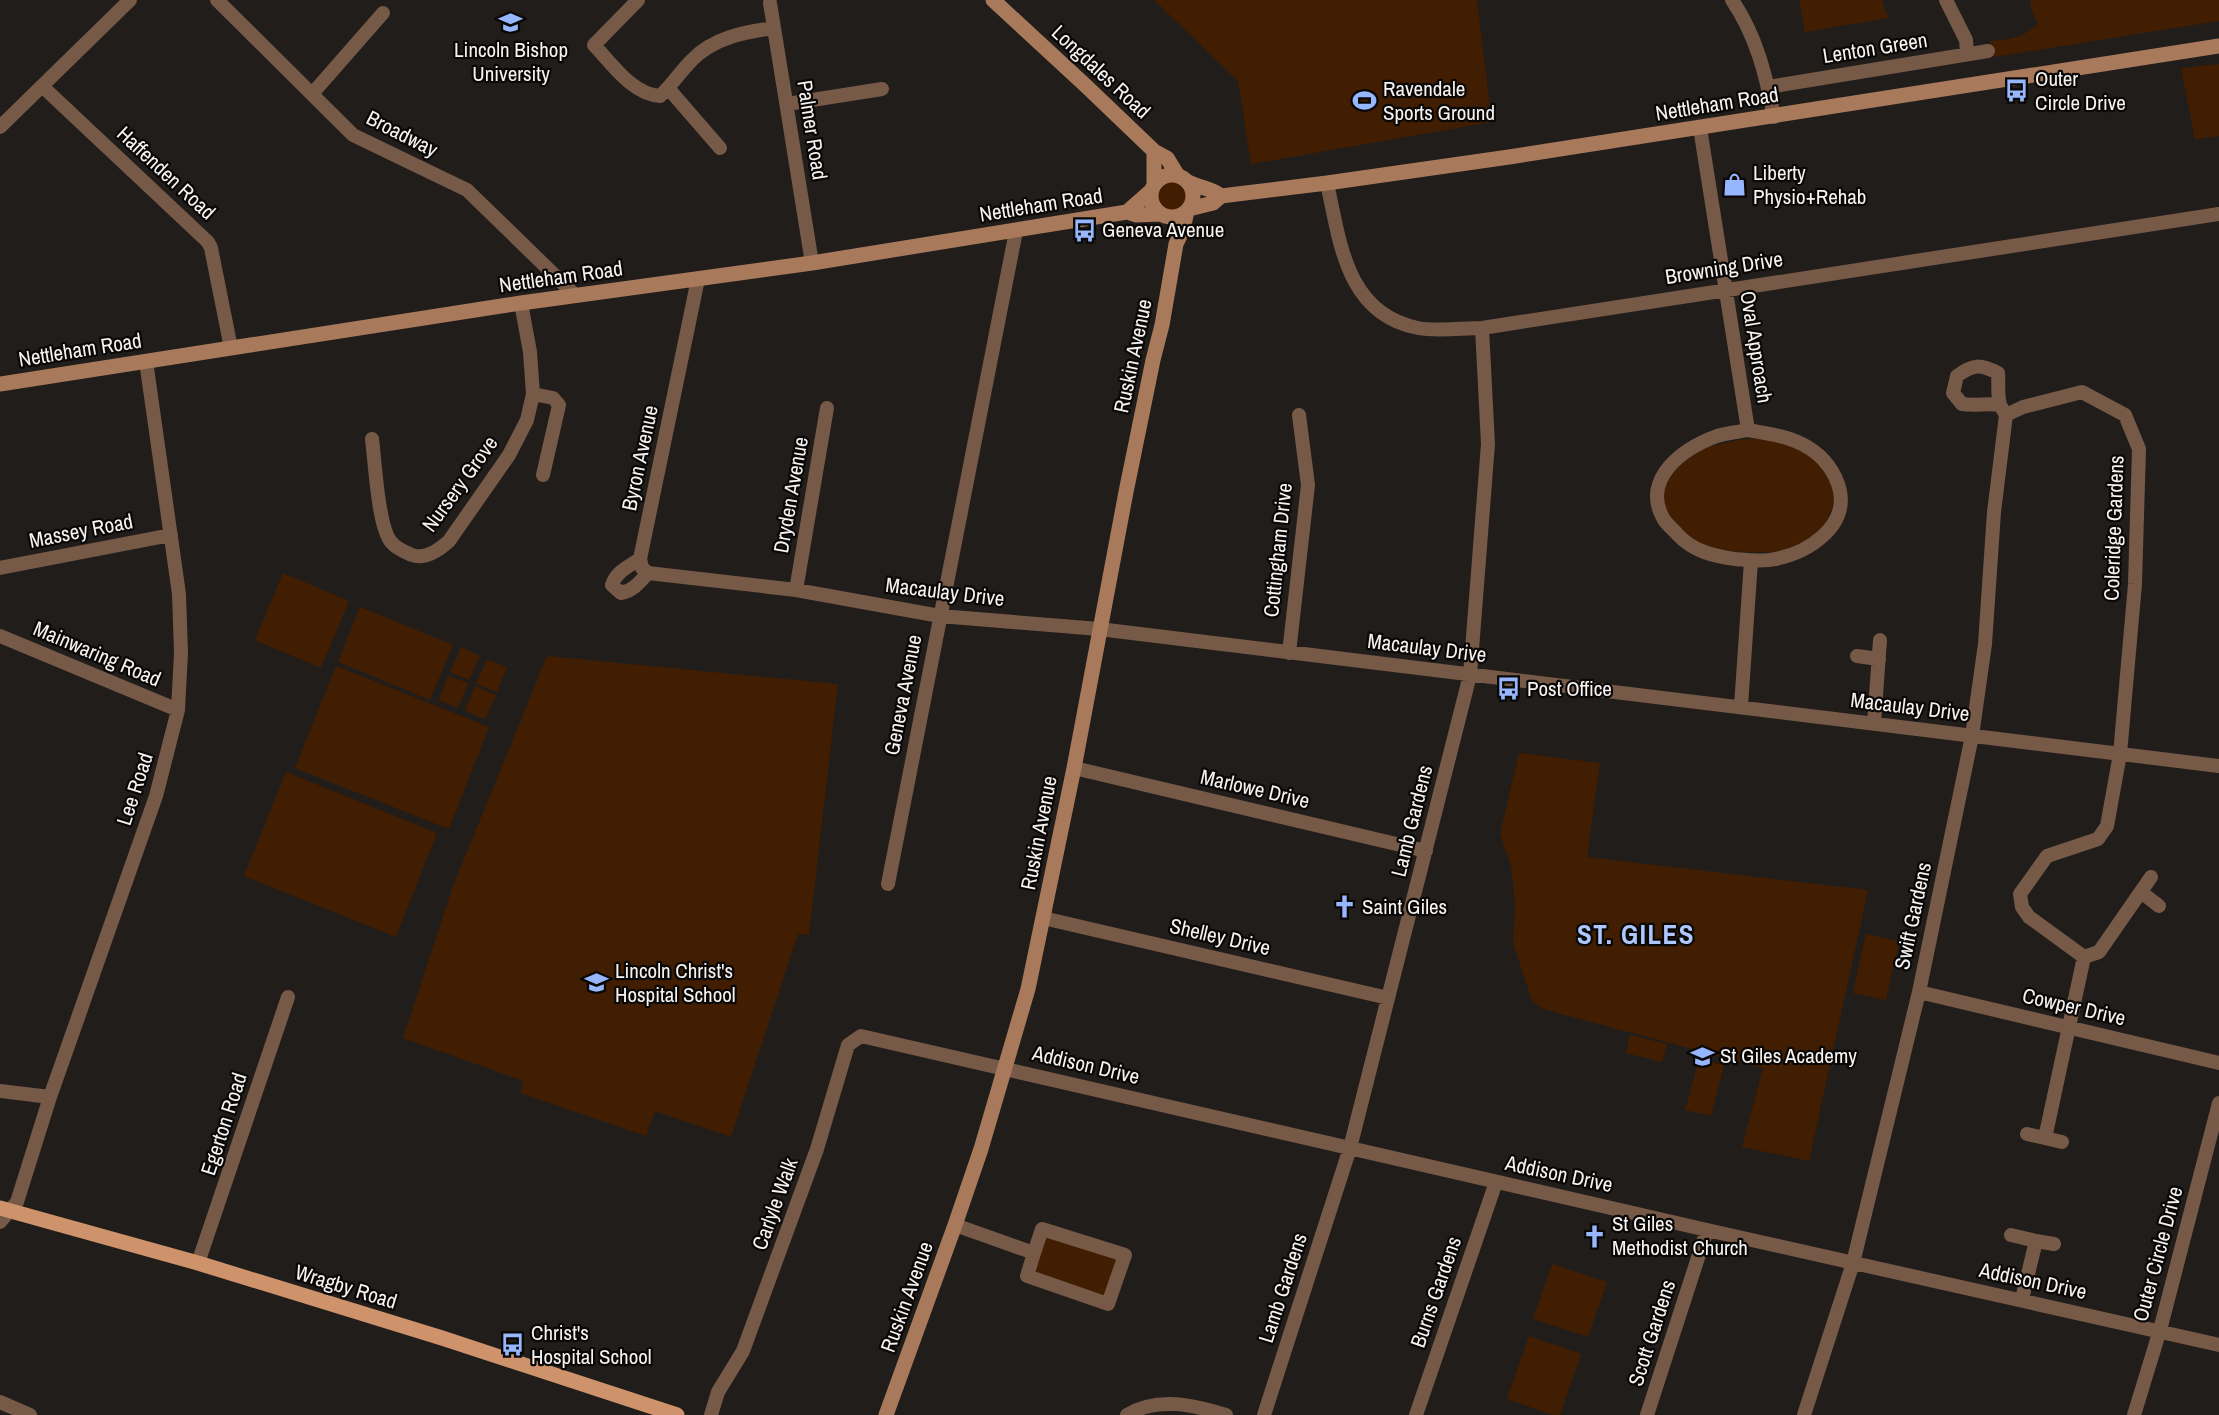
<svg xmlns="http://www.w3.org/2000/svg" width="2219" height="1415" font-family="'Archivo Narrow',sans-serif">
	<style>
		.green { fill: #411e02 }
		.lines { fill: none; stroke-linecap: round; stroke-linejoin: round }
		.street { stroke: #765946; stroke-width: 14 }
		.secondary { stroke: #a87a5b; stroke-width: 15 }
		.primary { stroke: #ce936b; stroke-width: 15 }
		.labels { text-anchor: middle; stroke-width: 4.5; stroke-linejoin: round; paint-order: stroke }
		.street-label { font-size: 21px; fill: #f6f3f2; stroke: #0a0807 }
		.poi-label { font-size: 21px; fill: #f6f3f2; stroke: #0a0807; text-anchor: start }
		.district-label { font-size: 27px; font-weight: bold; letter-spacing: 1.5px; fill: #aec8fd; stroke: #0a0807 }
	</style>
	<rect width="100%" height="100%" fill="#211d1b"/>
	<!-- green -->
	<path class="green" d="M1154 0H1477L1492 122 1251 164 1238 81Z
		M1799 0H1882L1888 18 1805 32Z
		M2031 0H2219V21L1994 57 1990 41C2013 39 2020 39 2038 24L2030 7Z
		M2219 64V136L2195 139 2181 68Z
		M1157 196a15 15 0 1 1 30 0a15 15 0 1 1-30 0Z
		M1745 439C1758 439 1773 438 1786 443 1798 447 1816 457 1824 467 1848 500 1825 534 1793 547 1780 553 1765 552 1752 552 1731 552 1704 549 1686 536 1655 512 1655 484 1686 461 1691 457 1695 453 1701 450 1715 444 1730 442 1745 439Z
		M283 573 349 601 321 668 255 640Z
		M360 607 453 645 430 700 338 662Z
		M461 647 480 656 469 680 450 672Z
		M547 656 838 684 809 935 798 934 731 1137 655 1111 646 1136 520 1093 523 1081 403 1038 453 886Z
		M487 659 507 667 497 692 476 684Z
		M336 666 489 727 449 829 295 768Z
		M448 676 468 683 458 708 439 700Z
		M475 686 496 695 485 719 465 711Z
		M1519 753 1600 763 1587 857 1868 890 1809 1161 1742 1147 1763 1068 1550 1011 1540 1007 1532 1001 1513 943 1515 904 1511 866 1500 834Z
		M286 772 437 833 396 937 244 876Z
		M1866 934 1899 941 1886 1000 1853 993Z
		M1630 1035 1667 1044 1662 1062 1626 1053Z
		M1699 1059 1724 1065 1711 1116 1685 1110Z
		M1042 1229 1125 1255 1108 1304 1027 1276Z
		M1552 1264 1607 1282 1588 1337 1533 1319Z
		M1529 1336 1581 1354 1560 1415H1553L1507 1399Z"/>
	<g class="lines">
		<!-- street -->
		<path class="street" d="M217 0 353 135 467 190 576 296
			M638 0 594 45C612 64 632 94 660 96 672 85 680 72 692 60 713 38 744 32 774 28
			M1732 0C1756 35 1766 75 1774 117
			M1946 0 1966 40 1967 54
			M770 3 812 263
			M42 86 208 242 211 248 231 348
			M1768 87 1988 51
			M668 88 720 148
			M312 94 383 13
			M787 104 882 89
			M0 127 130 0
			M1700 128 1748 430
			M1327 183C1340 242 1346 314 1418 328 1438 332 1462 328 1482 328L2219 214
			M698 279 640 559 642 568 648 573 796 590 940 616 1099 629 2219 766
			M533 394 553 398 559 405 543 475
			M2000 405C1997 394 1999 384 1998 373 1980 364 1973 364 1957 376L1953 393 1962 404C1975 406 1987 403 2000 405L2006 415
			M2006 415 2023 407 2082 392 2125 415 2139 449 2135 584 2120 754 2107 826 2098 839 2047 856 2020 894 2022 907 2029 917 2084 957 2045 1138 2062 1142
			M1748 430C1769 434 1790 436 1809 448 1824 457 1836 473 1840 491 1847 528 1807 553 1775 559 1762 562 1748 560 1735 559 1713 556 1693 551 1678 535 1673 529 1666 524 1663 518 1641 478 1684 448 1717 436 1727 433 1738 432 1748 430Z
			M372 439C375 461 378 529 392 543 397 549 405 552 412 555 425 560 439 550 449 541L509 455 527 420 533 394 530 352 521 303
			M640 559C629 566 616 572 612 585L621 593C633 591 640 582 648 573
			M0 568 171 535
			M796 590 827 408
			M0 636 178 710
			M1289 653 1308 485 1299 415
			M1857 656 1879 659
			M1741 706 1751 561
			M1874 723 1880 640
			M1074 768 1426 851
			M888 884 1016 231
			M2141 892 2159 906
			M1043 918 1388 998
			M2084 957 2099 952 2151 877
			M1919 992 2219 1063
			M0 1091 50 1097
			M2027 1134 2045 1138
			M0 1222 17 1202 50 1097 156 796 178 710 181 653 179 594 146 361
			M955 1225 1034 1253 1027 1276 1108 1304 1125 1255 1042 1229 1034 1253
			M2011 1235 2036 1241 2022 1299
			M2036 1241 2054 1244
			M198 1263 288 997
			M0 1402 30 1415
			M711 1415 718 1392 743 1351 817 1149 848 1045 861 1036 1707 1230 2219 1345
			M1127 1415C1158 1396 1194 1405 1226 1415
			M1264 1415 1350 1148 1470 675 1488 444 1482 328
			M1416 1415 1496 1182
			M1647 1415 1707 1230
			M1804 1415 1853 1263 1919 992 1972 736 1985 644 1994 512 2006 415
			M2134 1415 2160 1330 2219 1103"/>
		<!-- secondary -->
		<path class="secondary" d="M993 0 1085 85 1154 151 1167 158 1178 176
			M1154 151V184
			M1151 196a21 21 0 1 1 42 0a21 21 0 1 1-42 0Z
			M1188 182C1200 188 1211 188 1221 196
			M1189 209 1213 203 1221 196 1327 183 1509 157 2219 46
			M1127 212 1152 190
			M0 384 521 303 812 263 1127 212 1136 215 1161 214
			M886 1415 955 1225 981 1149 1028 989 1074 768 1126 492 1153 360 1162 325 1176 244 1183 229 1187 211"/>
		<!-- primary -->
		<path class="primary" d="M0 1208 198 1263 442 1338 677 1415"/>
	</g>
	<!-- icons -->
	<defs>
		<symbol id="university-bare" viewBox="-9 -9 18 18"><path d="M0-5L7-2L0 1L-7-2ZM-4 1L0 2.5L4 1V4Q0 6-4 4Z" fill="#96b6fd" stroke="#0a0807" stroke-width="2.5" paint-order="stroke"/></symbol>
		<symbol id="bus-bare" viewBox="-9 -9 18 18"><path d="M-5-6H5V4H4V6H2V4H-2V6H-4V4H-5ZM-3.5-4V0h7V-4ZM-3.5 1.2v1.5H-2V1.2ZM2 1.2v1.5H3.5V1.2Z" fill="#96b6fd" stroke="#0a0807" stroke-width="2.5" paint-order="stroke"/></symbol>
		<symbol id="stadium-bare" viewBox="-9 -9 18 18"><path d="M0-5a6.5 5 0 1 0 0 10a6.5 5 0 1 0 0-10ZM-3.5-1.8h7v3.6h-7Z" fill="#96b6fd" stroke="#0a0807" stroke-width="2.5" paint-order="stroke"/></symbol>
		<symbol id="shop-bare" viewBox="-9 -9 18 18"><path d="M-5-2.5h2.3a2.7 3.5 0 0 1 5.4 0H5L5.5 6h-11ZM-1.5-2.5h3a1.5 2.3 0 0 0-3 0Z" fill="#96b6fd" stroke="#0a0807" stroke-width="2.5" paint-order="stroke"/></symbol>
		<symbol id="church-bare" viewBox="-9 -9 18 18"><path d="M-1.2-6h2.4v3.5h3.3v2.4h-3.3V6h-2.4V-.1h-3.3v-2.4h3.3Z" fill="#96b6fd" stroke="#0a0807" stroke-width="2.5" paint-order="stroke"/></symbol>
		<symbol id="school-bare" viewBox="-9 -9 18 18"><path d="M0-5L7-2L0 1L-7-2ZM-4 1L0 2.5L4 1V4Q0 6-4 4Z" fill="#96b6fd" stroke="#0a0807" stroke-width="2.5" paint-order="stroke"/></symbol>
	</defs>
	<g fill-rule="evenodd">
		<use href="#university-bare" x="494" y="6" width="33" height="33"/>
		<use href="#bus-bare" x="2000" y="74" width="33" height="33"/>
		<use href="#stadium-bare" x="1348" y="84" width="33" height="33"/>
		<use href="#shop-bare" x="1718" y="168" width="33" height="33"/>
		<use href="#bus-bare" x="1068" y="214" width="33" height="33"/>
		<use href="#bus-bare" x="1492" y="672" width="33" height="33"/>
		<use href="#church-bare" x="1328" y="890" width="33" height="33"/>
		<use href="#school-bare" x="580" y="966" width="33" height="33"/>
		<use href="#school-bare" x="1686" y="1040" width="33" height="33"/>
		<use href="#church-bare" x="1578" y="1220" width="33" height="33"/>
		<use href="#bus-bare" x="496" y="1328" width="33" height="33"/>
	</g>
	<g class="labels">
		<!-- street labels -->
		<g class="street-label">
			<text transform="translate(1875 48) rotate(-9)" y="7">Lenton Green</text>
			<text transform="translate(1101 72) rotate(43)" y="7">Longdales Road</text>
			<text transform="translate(1717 104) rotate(-9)" y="7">Nettleham Road</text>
			<text transform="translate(812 130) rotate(81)" y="7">Palmer Road</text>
			<text transform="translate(402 134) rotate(27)" y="7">Broadway</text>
			<text transform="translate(166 173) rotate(43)" y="7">Haffenden Road</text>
			<text transform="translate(1041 205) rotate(-9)" y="7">Nettleham Road</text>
			<text transform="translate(1724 268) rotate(-9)" y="7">Browning Drive</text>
			<text transform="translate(561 277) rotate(-8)" y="7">Nettleham Road</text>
			<text transform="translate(1756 347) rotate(81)" y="7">Oval Approach</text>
			<text transform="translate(80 350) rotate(-9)" y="7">Nettleham Road</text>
			<text transform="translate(1133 356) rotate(-78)" y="7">Ruskin Avenue</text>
			<text transform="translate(640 458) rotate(-78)" y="7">Byron Avenue</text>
			<text transform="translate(460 484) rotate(-54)" y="7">Nursery Grove</text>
			<text transform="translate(791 495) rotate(-80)" y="7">Dryden Avenue</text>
			<text transform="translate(2114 528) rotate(-88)" y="7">Coleridge Gardens</text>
			<text transform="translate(81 531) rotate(-11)" y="7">Massey Road</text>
			<text transform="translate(1278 550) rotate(-84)" y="7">Cottingham Drive</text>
			<text transform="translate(945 592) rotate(7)" y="7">Macaulay Drive</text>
			<text transform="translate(1427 648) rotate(7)" y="7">Macaulay Drive</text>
			<text transform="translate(97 654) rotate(23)" y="7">Mainwaring Road</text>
			<text transform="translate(903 695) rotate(-79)" y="7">Geneva Avenue</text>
			<text transform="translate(1910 707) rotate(7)" y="7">Macaulay Drive</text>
			<text transform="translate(135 789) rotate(-72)" y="7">Lee Road</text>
			<text transform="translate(1255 789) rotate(13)" y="7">Marlowe Drive</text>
			<text transform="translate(1412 821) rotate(-76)" y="7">Lamb Gardens</text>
			<text transform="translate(1039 833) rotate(-79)" y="7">Ruskin Avenue</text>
			<text transform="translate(1913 916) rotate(-78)" y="7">Swift Gardens</text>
			<text transform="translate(1220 937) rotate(13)" y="7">Shelley Drive</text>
			<text transform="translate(2074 1007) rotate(13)" y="7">Cowper Drive</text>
			<text transform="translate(1086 1065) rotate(13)" y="7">Addison Drive</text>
			<text transform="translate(224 1124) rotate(-72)" y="7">Egerton Road</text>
			<text transform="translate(1559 1174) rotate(12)" y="7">Addison Drive</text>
			<text transform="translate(775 1204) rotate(-70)" y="7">Carlyle Walk</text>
			<text transform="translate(2158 1254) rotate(-75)" y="7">Outer Circle Drive</text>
			<text transform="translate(2033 1281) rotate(12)" y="7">Addison Drive</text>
			<text transform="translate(346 1287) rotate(17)" y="7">Wragby Road</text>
			<text transform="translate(1283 1288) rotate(-72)" y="7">Lamb Gardens</text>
			<text transform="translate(1436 1292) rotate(-71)" y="7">Burns Gardens</text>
			<text transform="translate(907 1297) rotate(-70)" y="7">Ruskin Avenue</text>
			<text transform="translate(1652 1333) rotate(-72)" y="7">Scott Gardens</text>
		</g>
		<!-- poi labels -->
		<g class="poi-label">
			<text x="511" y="57" text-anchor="middle">Lincoln Bishop<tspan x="511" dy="24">University</tspan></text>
			<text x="2035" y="86">Outer<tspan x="2035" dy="24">Circle Drive</tspan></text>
			<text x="1383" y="96">Ravendale<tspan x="1383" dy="24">Sports Ground</tspan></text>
			<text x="1753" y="180">Liberty<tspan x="1753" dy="24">Physio+Rehab</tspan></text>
			<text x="1102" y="237">Geneva Avenue</text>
			<text x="1527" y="696">Post Office</text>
			<text x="1362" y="914">Saint Giles</text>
			<text x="615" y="978">Lincoln Christ's<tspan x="615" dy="24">Hospital School</tspan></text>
			<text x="1720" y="1063">St Giles Academy</text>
			<text x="1612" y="1231">St Giles<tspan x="1612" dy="24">Methodist Church</tspan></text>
			<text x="531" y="1340">Christ's<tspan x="531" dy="24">Hospital School</tspan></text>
		</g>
		<!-- district labels -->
		<g class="district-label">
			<text x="1636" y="944">ST. GILES</text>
		</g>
	</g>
</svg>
